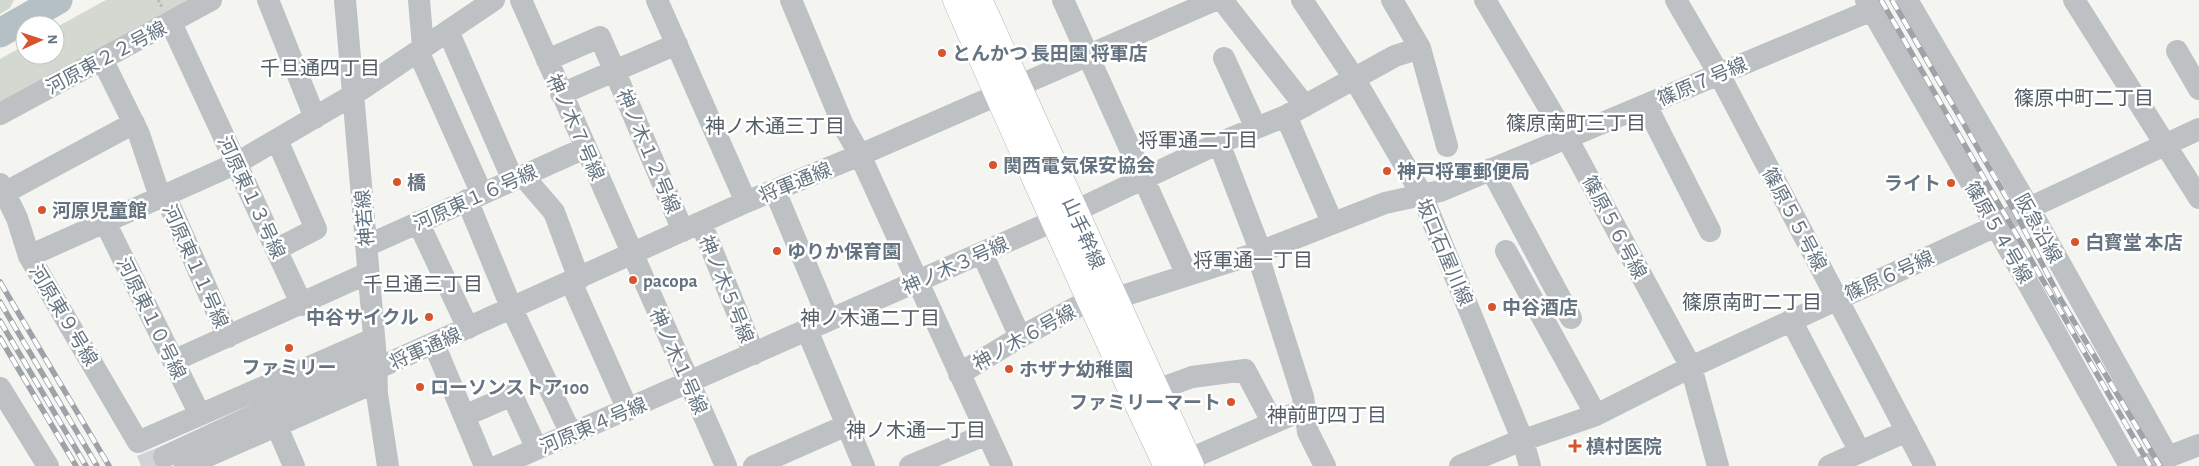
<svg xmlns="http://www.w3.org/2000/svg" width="2199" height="466" font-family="'Alegreya Sans','Noto Sans JP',sans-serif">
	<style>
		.green { fill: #d3d9d0 }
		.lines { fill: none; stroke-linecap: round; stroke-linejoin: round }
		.river { stroke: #b4c0c3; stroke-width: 29 }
		.minor-tunnel { stroke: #d0d4d4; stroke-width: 22; stroke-dasharray: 22 11; stroke-linecap: butt }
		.major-casing { stroke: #b1b5b8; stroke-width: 29 }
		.path { stroke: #b7babc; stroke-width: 3; stroke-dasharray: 2.5 2.5; stroke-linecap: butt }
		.minor { stroke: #bdc1c4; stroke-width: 22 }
		.major { stroke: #fff; stroke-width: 28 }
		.rail-casing { stroke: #9da3a8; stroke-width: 5.5 }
		.rail { stroke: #fff; stroke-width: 4; stroke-dasharray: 11; stroke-linecap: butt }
		.poi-dot { fill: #d7542d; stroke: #fff; stroke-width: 2 }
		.labels { text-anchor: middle; stroke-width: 5; stroke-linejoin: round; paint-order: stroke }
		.poi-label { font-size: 19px; font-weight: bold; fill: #657480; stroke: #fff; text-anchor: start }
		.street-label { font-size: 19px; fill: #657480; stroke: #fff }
		.neighbourhood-label { font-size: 20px; fill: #525d65; stroke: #fff }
	</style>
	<rect width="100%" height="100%" fill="#f4f4f0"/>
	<!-- green -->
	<path class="green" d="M0 0H14L10 8 0 14Z
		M106 0H193L0 103V59L25 45V55H55V28Z"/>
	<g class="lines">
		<!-- river -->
		<path class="river" d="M0 33 58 0"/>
		<!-- minor-tunnel -->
		<path class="minor-tunnel" d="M141 466 164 457"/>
		<defs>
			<path id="major" d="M957 0C1026 156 1095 312 1168 466
				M978 0 1190 466"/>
		</defs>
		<!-- major casing -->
		<use href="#major" class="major-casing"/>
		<!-- path -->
		<path class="path" d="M158 0 162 7"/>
		<!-- minor -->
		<path class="minor" d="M268 0 315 118
			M345 0 376 359 377 394 388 466
			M419 0 423 47
			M521 0 726 466
			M657 0 746 202
			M791 0 843 125 860 155 1002 466
			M1063 0 1187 275
			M1222 0 1305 106
			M1302 0 1354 78 1421 193 1523 441 1530 466
			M1392 0 1420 48
			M1485 0 1567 138 1691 367 1718 466
			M1676 0 1719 74 1925 466
			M1866 0 1996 226 2130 466
			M1907 0 2029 208 2168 457
			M2074 0 2199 198
			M171 23 302 305
			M448 31 513 180
			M418 51 482 194
			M2177 51 2199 89
			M1224 58 1256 128
			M102 59 139 134 160 197
			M547 60 600 37 683 231
			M561 94 677 44
			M1646 105 1710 231
			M0 114 211 0
			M1286 116 1332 222
			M277 140 316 229 277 249
			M1219 143 1257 242V253L1303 397 1308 432 1325 466
			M1491 169 1571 318
			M523 176 554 212 579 279
			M0 184 17 218 29 256 138 442 373 339
			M775 191 829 320
			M4 193 134 123
			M165 195 228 337
			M467 200 512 309 571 434
			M1075 211 1219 143 1286 116 1395 56 1420 48 1447 146
			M105 222 200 415
			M418 222 468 328
			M701 223 754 354
			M366 246 585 148
			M1506 251 1596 415
			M982 253 1020 337
			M29 256 237 163 353 95 494 0
			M571 282 628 410
			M1113 299 1257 253 1385 203 1440 191 1872 10
			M1791 320 1860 452
			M807 330 864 466
			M434 344 485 466
			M173 361 368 273
			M376 369 746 202 860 155 1215 0
			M959 374 1020 337 1090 300
			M1170 385 1192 377 1245 370 1273 423
			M0 388 48 466
			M464 416 512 395 537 449
			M281 436 294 466
			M1201 454 1305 409
			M164 457 376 359
			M185 466 376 382
			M498 466 1056 220
			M754 466 847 425
			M910 466 987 434
			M1460 466 1512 444 1596 415 1691 367 1996 226 2016 214 2199 129
			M1829 466 1907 431
			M2144 466 2199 445"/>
		<!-- major -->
		<use href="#major" class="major"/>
		<defs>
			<path id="rail" d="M1881 0 2150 466
				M1892 0 2016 214 2061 300 2160 466
				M0 282 109 466
				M0 302 97 466
				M0 321 86 466
				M0 338 76 466"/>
		</defs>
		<!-- rail casing -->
		<use href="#rail" class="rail-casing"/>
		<!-- rail -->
		<use href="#rail" class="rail"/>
	</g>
	<!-- markers -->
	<g class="poi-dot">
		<circle cx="942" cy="53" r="5"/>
		<circle cx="993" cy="165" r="5"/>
		<circle cx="1387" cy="171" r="5"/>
		<circle cx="397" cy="182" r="5"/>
		<circle cx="1951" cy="183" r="5"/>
		<circle cx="42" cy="210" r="5"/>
		<circle cx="2075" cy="242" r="5"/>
		<circle cx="777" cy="251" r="5"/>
		<circle cx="633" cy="280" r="5"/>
		<circle cx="1492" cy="307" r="5"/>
		<circle cx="429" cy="317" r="5"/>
		<circle cx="289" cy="348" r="5"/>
		<circle cx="1009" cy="369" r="5"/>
		<circle cx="420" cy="387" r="5"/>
		<circle cx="1231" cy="402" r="5"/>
		<path d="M1572.5 438.5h5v5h5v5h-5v5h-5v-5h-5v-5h5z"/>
	</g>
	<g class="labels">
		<!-- poi labels -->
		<g class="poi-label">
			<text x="952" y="60">とんかつ 長田園 将軍店</text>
			<text x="1003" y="172">関西電気保安協会</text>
			<text x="1397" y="178">神戸将軍郵便局</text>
			<text x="407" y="189">橋</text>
			<text x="1941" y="190" text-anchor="end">ライト</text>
			<text x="52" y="217">河原児童館</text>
			<text x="2085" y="249">白寳堂 本店</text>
			<text x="787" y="258">ゆりか保育園</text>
			<text x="643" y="287">pacopa</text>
			<text x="1502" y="314">中谷酒店</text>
			<text x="419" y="324" text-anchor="end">中谷サイクル</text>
			<text x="289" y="374" text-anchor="middle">ファミリー</text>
			<text x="1019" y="376">ホザナ幼稚園</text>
			<text x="430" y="394">ローソンストア100</text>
			<text x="1221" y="409" text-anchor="end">ファミリーマート</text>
			<text x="1586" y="453">槙村医院</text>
		</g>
		<!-- street labels -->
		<g class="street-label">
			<text transform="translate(106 57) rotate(-28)" y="7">河原東２２号線</text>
			<text transform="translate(1702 81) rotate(-23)" y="7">篠原７号線</text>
			<text transform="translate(576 127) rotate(66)" y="7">神ノ木７号線</text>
			<text transform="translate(649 151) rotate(67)" y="7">神ノ木１２号線</text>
			<text transform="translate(795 182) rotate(-22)" y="7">将軍通線</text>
			<text transform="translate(252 197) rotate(65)" y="7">河原東１３号線</text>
			<text transform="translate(475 197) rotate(-24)" y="7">河原東１６号線</text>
			<text transform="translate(364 218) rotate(-95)" y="7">神若線</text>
			<text transform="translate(1795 219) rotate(62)" y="7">篠原５５号線</text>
			<text transform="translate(1615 227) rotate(62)" y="7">篠原５６号線</text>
			<text transform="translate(2039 228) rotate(61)" y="7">阪急沿線</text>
			<text transform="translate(1999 232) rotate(60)" y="7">篠原５４号線</text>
			<text transform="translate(1084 233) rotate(66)" y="7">山手幹線</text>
			<text transform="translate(1445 252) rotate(67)" y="7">坂口石屋川線</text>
			<text transform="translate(955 265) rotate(-24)" y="7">神ノ木３号線</text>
			<text transform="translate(196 266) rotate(66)" y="7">河原東１１号線</text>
			<text transform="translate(1889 275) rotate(-24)" y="7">篠原６号線</text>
			<text transform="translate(727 289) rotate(68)" y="7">神ノ木５号線</text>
			<text transform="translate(64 315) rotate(59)" y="7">河原東９号線</text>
			<text transform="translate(152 318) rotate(64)" y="7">河原東１０号線</text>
			<text transform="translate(1024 337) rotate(-29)" y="7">神ノ木６号線</text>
			<text transform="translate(425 348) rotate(-24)" y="7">将軍通線</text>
			<text transform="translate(679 361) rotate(66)" y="7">神ノ木１号線</text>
			<text transform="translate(593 425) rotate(-23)" y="7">河原東４号線</text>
		</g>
		<!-- neighbourhood labels -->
		<g class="neighbourhood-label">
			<text x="320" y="75">千旦通四丁目</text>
			<text x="2084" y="105">篠原中町二丁目</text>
			<text x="1576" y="130">篠原南町三丁目</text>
			<text x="775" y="133">神ノ木通三丁目</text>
			<text x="1198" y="147">将軍通二丁目</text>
			<text x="1253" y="267">将軍通一丁目</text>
			<text x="423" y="291">千旦通三丁目</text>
			<text x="1752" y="309">篠原南町二丁目</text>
			<text x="870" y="325">神ノ木通二丁目</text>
			<text x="1327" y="422">神前町四丁目</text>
			<text x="916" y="437">神ノ木通一丁目</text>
		</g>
	</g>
	<!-- north arrow -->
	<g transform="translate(40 40) rotate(87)"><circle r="24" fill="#ffffff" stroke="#c1c7cc"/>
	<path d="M0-4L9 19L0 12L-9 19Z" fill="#d7542d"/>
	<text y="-8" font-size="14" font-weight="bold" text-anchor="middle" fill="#657480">N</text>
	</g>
</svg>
